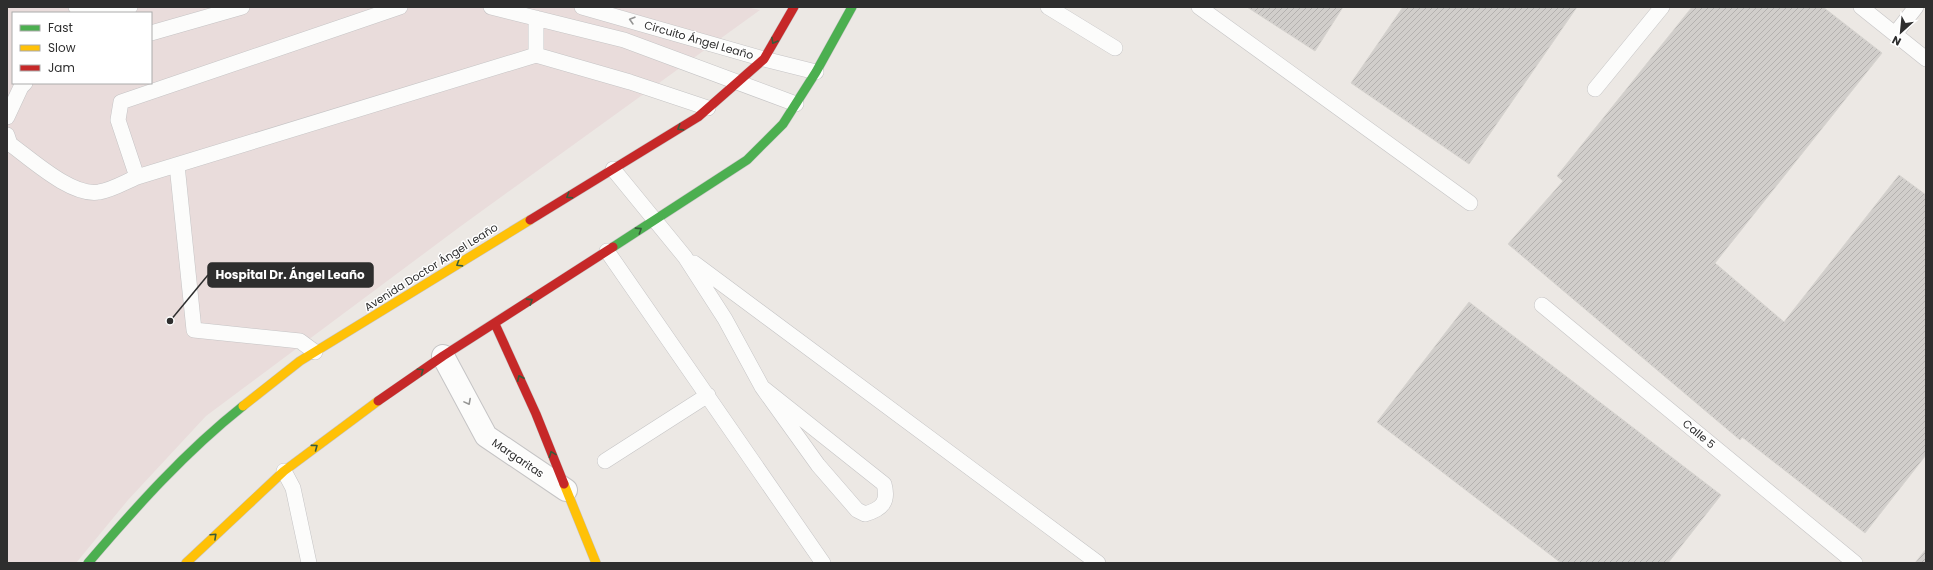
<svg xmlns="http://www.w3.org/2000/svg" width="1933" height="570" font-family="Poppins,sans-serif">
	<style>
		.medical { fill: #e9dcdb; fill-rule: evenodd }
		.building { fill: url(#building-hatch); stroke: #d7d4d0 }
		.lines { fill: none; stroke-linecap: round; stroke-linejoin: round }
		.lane-casing { stroke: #c5c4c5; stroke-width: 16 }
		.street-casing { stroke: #c5c4c5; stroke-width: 24 }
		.fast-casing { stroke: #c5c4c5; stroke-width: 10 }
		.slow-casing { stroke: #c5c4c5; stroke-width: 10 }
		.jam-casing { stroke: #c5c4c5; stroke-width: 10 }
		.lane { stroke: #fcfcfb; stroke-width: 15 }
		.street { stroke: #fcfcfb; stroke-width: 22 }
		.fast { stroke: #4caf50; stroke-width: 9 }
		.slow { stroke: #ffc107; stroke-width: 9 }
		.jam { stroke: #c62828; stroke-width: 9 }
		.oneway { stroke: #959594 }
		.oneway2 { stroke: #385b3a }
		.labels { text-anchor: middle; stroke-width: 3; stroke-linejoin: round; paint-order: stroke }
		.street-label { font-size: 11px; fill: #2e2e2e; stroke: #fff }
		.leader { fill: none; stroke: #2e2e2e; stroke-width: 1.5 }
		.callout-dot { fill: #2e2e2e; stroke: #fff; stroke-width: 1.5 }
		.callout { fill: #2e2e2e; stroke: #2e2e2e; stroke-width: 1.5 }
		.callout-label { font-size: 12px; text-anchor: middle; font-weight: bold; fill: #fff }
	</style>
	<defs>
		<pattern id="building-hatch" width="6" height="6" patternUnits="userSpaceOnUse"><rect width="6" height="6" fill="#d1cecb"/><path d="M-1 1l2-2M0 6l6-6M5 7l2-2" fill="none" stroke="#b4b1af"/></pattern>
	</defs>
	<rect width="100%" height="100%" fill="#ece8e4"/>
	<!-- medical -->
	<path class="medical" d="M7 7H745L760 10 461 226 206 416 128 500 76 563H7ZM13 13H151V83H13Z"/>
	<!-- building -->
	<path class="building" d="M1247 7H1343L1315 51Z
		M1403 7H1577L1469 164 1351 83Z
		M1692 7H1823L1882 53 1715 263 1784 322 1899 175 1926 195V455L1865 533 1742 437 1740 440 1508 244 1563 181 1557 176Z
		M1469 302 1721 495 1668 563H1561L1377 422Z
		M1926 549V563H1915Z"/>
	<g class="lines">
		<defs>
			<path id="lane" d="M76 7 93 13
				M400 7 121 102 118 120 137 177 536 55 630 82 708 108
				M491 7 624 40 796 104
				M582 7 764 59 816 72
				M1048 7 1115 48
				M1199 7 1470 203
				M1861 7 1926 59
				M96 13 130 7
				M536 18V55
				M151 33 242 7
				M1895 34 1916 7
				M1595 89 1662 7
				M7 117 21 87 25 83
				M7 135 10 144C31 159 72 197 99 192 112 190 125 182 137 177
				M177 165 194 330 300 341 315 352
				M613 169 685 257 725 319 762 387 818 465 857 510 865 514C882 509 889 502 884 484L762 387
				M607 251 823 563
				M694 263 1098 563
				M1542 305 1855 563
				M605 461 708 395
				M284 471 293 488 309 563"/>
			<path id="street" d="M443 356 486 436 566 490"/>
			<path id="fast" d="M613 247 747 160 783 124 816 72 852 7
				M88 563C136 507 185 452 243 406"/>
			<path id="slow" d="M243 406 300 361 530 220
				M564 484 596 563
				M186 563 284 471 378 401"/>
			<path id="jam" d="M530 220 698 117 764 59 794 7
				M495 324 536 414 564 484
				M378 401 443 356 613 247"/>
		</defs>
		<!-- lane casing -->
		<use href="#lane" class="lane-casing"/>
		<!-- street casing -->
		<use href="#street" class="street-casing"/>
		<!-- fast casing -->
		<use href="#fast" class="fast-casing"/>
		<!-- slow casing -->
		<use href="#slow" class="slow-casing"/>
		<!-- jam casing -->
		<use href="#jam" class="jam-casing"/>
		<!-- lane -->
		<use href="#lane" class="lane"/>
		<!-- street -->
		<use href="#street" class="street"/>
		<!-- fast -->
		<use href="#fast" class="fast"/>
		<!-- slow -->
		<use href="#slow" class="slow"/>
		<!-- jam -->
		<use href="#jam" class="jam"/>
	</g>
	<!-- one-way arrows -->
	<defs><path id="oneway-chevron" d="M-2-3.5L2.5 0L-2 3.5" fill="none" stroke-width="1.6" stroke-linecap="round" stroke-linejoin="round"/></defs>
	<g class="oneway">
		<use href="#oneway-chevron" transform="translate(632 20) rotate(-164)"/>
		<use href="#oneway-chevron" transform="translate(468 402) rotate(62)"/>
	</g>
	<g class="oneway2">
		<use href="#oneway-chevron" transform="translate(774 41) rotate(120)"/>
		<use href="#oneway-chevron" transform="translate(680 128) rotate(148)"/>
		<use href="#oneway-chevron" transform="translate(569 196) rotate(148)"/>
		<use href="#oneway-chevron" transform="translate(639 230) rotate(-33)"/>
		<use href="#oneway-chevron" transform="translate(459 264) rotate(148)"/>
		<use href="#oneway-chevron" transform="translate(530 301) rotate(-33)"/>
		<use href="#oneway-chevron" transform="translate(421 371) rotate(-35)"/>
		<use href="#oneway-chevron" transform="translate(520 378) rotate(-115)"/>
		<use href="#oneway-chevron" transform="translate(315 447) rotate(-37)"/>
		<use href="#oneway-chevron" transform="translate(552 454) rotate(-111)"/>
		<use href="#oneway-chevron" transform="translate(214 536) rotate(-43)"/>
	</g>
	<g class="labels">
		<!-- street labels -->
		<g class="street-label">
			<text transform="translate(699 40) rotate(16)" y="4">Circuito Ángel Leaño</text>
			<text transform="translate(431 267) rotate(-32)" y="4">Avenida Doctor Ángel Leaño</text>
			<text transform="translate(1699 434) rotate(40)" y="4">Calle 5</text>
			<text transform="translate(518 458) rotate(34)" y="4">Margaritas</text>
		</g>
	</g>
	<!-- callouts -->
	<path class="leader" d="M170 321L208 275"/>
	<circle class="callout-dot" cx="170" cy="321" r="4"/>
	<rect class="callout" x="208" y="263" width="165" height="24" rx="4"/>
	<g class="callout-label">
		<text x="290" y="279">Hospital Dr. Ángel Leaño</text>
	</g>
	<!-- border -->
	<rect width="1933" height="570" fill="none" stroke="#2e2e2e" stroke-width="16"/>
	<!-- legend -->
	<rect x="12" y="12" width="140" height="72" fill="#ffffff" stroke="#ababab"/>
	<rect x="20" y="25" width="20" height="6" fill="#4caf50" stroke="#ababab"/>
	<text x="48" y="32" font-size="12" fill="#2e2e2e">Fast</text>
	<rect x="20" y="45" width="20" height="6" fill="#ffc107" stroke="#ababab"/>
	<text x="48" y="52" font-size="12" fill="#2e2e2e">Slow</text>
	<rect x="20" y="65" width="20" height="6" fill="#c62828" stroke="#ababab"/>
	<text x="48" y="72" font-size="12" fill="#2e2e2e">Jam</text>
	<!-- north arrow -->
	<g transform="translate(1901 32) rotate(207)" stroke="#ffffff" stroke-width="3" paint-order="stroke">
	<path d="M0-3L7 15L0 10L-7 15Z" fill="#2e2e2e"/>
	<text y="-6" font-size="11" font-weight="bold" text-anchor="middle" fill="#2e2e2e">N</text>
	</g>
</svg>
